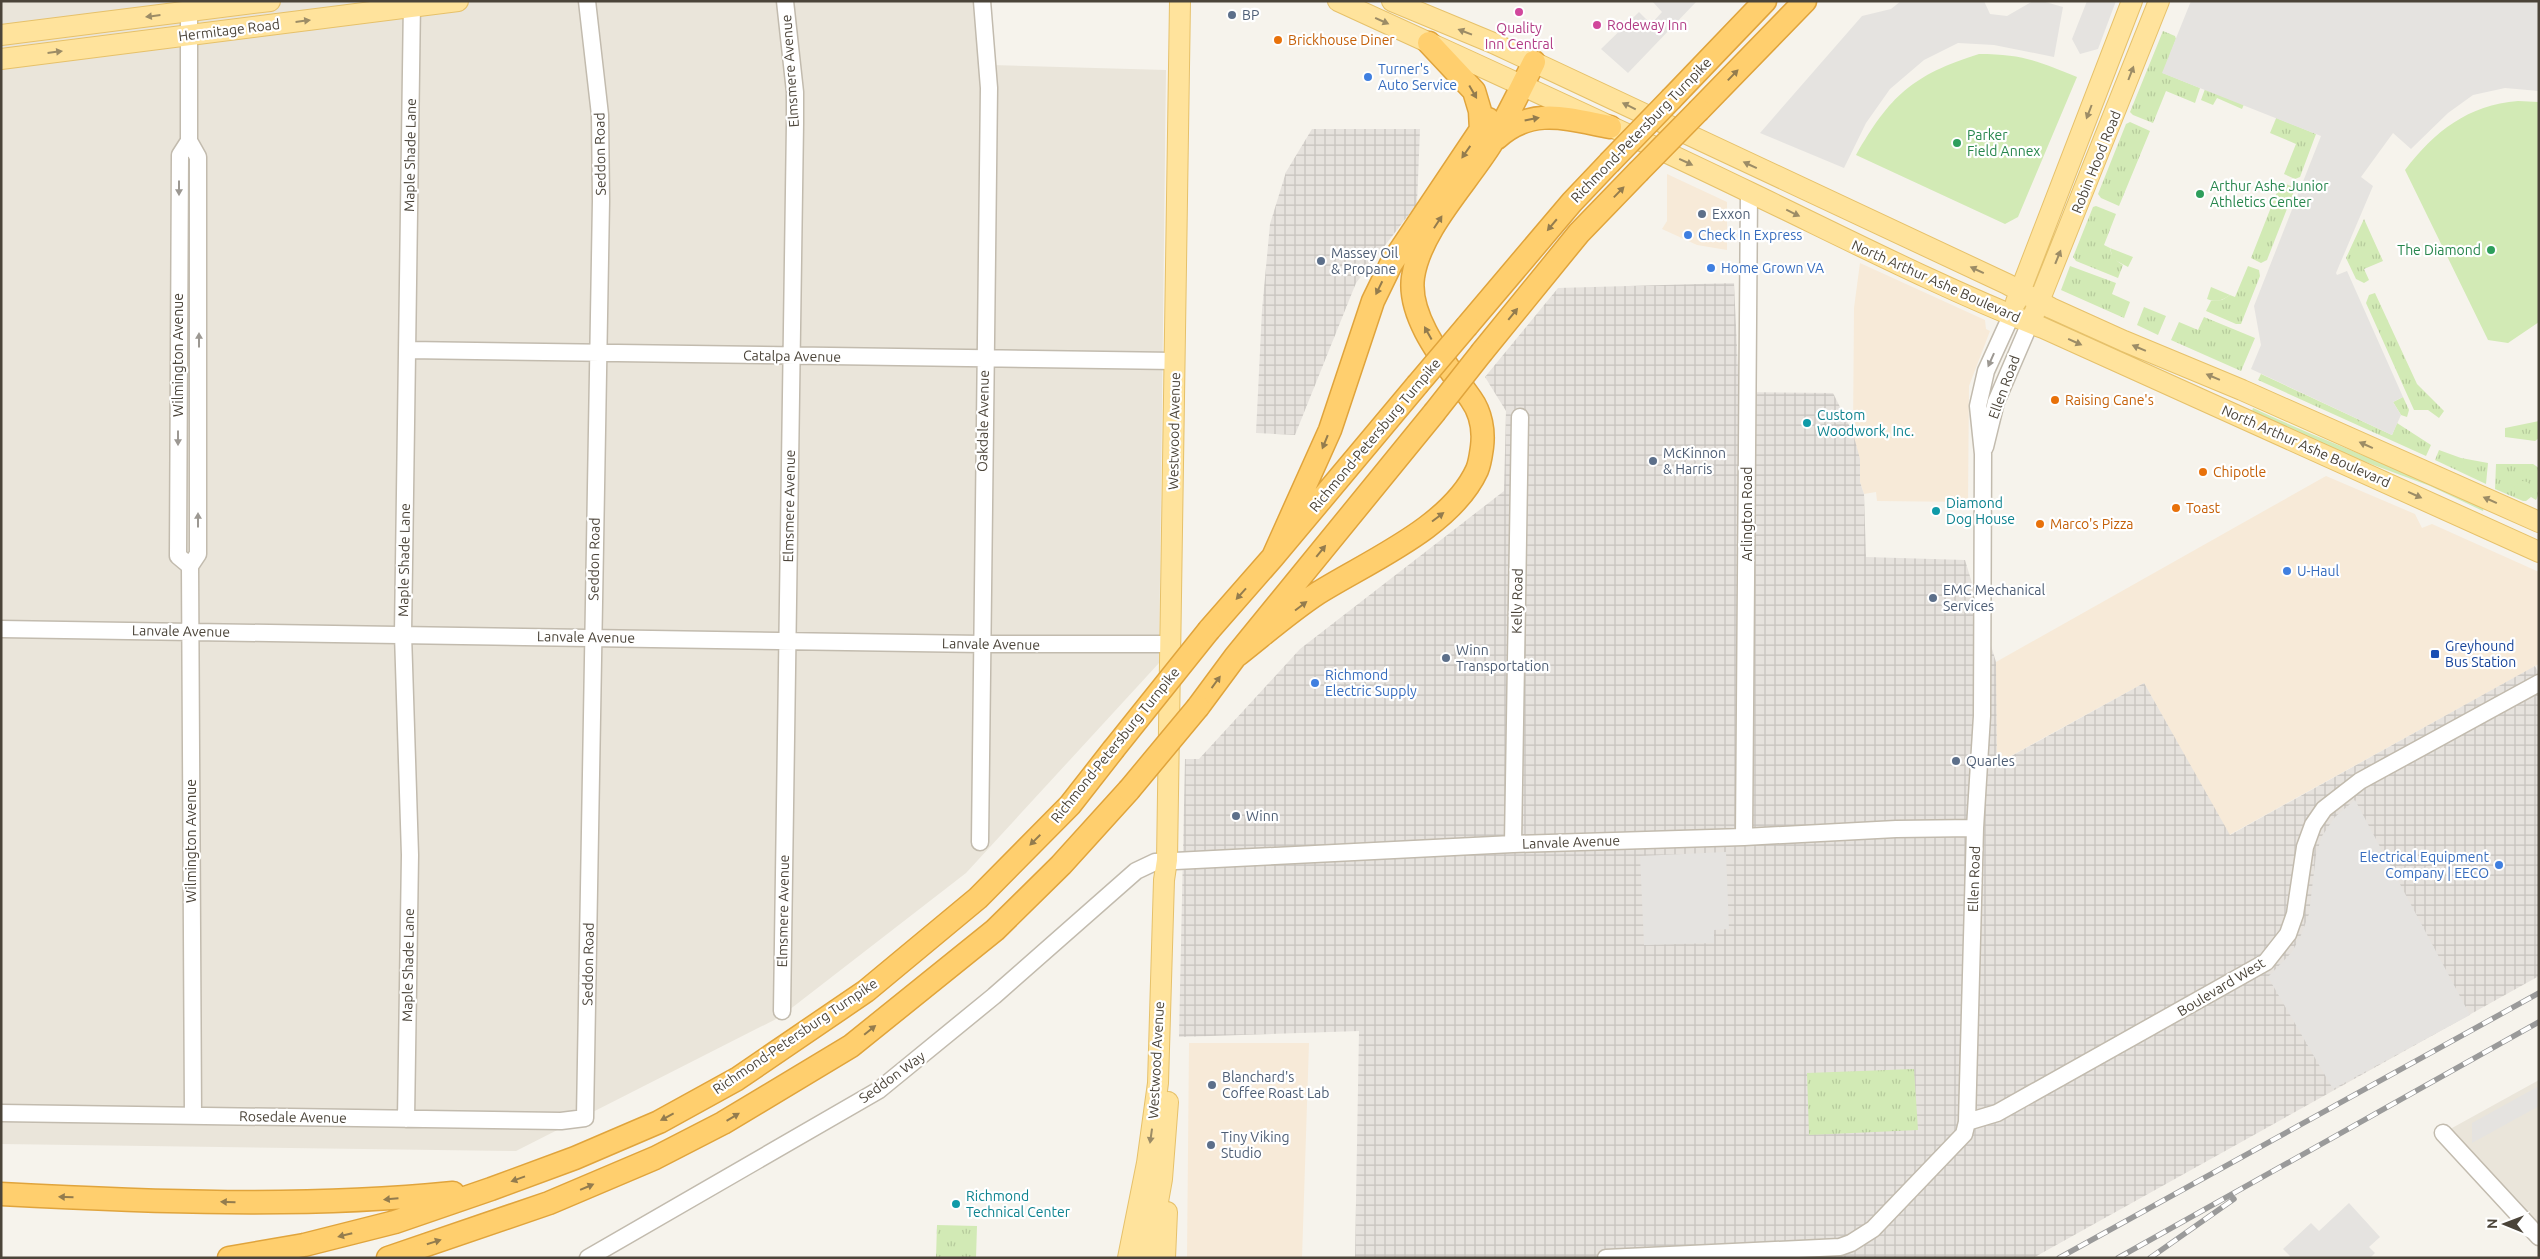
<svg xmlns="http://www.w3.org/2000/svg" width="2540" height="1259" font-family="Ubuntu,sans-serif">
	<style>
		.residential { fill: #eae5da }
		.commercial { fill: #f7ead8 }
		.industrial { fill: url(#industrial-grid) }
		.grass { fill: url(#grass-tufts) }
		.garden { fill: #d2eab5 }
		.parking { fill: #e5e3e0 }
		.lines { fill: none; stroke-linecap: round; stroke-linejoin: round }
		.minor-casing { stroke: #c2bbae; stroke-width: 19 }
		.major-casing { stroke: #e6c16a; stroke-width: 22 }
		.highway-casing { stroke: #e0a43c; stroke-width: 25 }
		.minor { stroke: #fff; stroke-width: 16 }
		.major { stroke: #ffe39c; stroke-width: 20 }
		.highway { stroke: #ffcf6e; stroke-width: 22 }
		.rail-casing { stroke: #9a9a9a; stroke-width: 5.5 }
		.rail { stroke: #fff; stroke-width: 4; stroke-dasharray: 11; stroke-linecap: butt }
		.highway-bridge-casing { stroke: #e0a43c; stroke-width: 25; stroke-linecap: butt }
		.highway-bridge { stroke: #ffcf6e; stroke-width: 22 }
		.oneway { fill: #9c8c66 }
		.oneway2 { fill: #937c4e }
		.oneway3 { fill: #9c9892 }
		.hotel-dot { fill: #d1479c; stroke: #fff; stroke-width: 2 }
		.service-dot { fill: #5c6f8a; stroke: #fff; stroke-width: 2 }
		.food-dot { fill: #e8710a; stroke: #fff; stroke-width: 2 }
		.shop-dot { fill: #3f7fe0; stroke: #fff; stroke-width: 2 }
		.leisure-dot { fill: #2e9e5b; stroke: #fff; stroke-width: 2 }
		.culture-dot { fill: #0f9aa8; stroke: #fff; stroke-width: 2 }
		.transit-dot { fill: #1a4fb4; stroke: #fff; stroke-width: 2 }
		.labels { text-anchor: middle; stroke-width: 4.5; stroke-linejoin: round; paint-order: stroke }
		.service-label { font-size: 14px; fill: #4e5e75; stroke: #fff; text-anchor: start }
		.hotel-label { font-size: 14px; fill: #b23c85; stroke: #fff; text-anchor: start }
		.street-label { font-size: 14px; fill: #4b4439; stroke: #fff }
		.food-label { font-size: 14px; fill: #c56008; stroke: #fff; text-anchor: start }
		.shop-label { font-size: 14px; fill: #366cbe; stroke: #fff; text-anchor: start }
		.leisure-label { font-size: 14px; fill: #27864d; stroke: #fff; text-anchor: start }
		.culture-label { font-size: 14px; fill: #0d838f; stroke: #fff; text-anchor: start }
		.transit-label { font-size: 14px; fill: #164399; stroke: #fff; text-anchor: start }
	</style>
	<defs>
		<pattern id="industrial-grid" width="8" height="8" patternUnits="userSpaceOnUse" patternTransform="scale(1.25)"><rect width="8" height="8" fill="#e6e2dd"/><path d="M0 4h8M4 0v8" fill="none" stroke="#c7c3be"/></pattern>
		<pattern id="grass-tufts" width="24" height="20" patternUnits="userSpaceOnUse" patternTransform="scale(1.25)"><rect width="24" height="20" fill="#d2eab5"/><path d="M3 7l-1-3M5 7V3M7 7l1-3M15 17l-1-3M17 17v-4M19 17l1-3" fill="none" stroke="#b6ca9c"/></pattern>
	</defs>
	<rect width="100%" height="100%" fill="#f6f3ec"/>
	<!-- residential -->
	<path class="residential" d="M1 1H982L991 65 1166 70 1159 663 966 873 780 1017 516 1151 1 1144Z
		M2539 1080V1237L2443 1133Z"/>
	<!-- commercial -->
	<path class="commercial" d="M1667 174 1727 202V250L1697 245 1662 229 1667 221Z
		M1860 263 1985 320 1986 329 1990 331 1969 386 1968 502 1877 501 1876 492 1864 494 1860 482V465L1853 433 1854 308Z
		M2326 476 2415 514 2422 528 2432 524 2539 572V664L2229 835 2144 683 1996 764V662Z
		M1189 1043H1309L1302 1258H1187Z"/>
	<!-- industrial -->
	<path class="industrial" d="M1312 129H1420L1417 204 1356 283 1295 435 1256 433 1262 310 1270 224 1286 172Z
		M1734 283 1739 392 1833 393 1853 433 1860 459V482L1864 494 1866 557 1965 560 1996 662 1997 764 2144 683 2230 835 2535 666 2539 674V976L2033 1258H1819L1830 1257 1829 1241 1623 1258H1355L1359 1031 1179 1037 1185 759H1199L1300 649 1504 491 1506 411 1485 377 1558 288Z"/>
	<!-- grass -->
	<path class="grass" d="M2163 31 2175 36 2176 39 2163 73 2200 88 2195 103 2166 91 2153 123 2133 115 2130 112Z
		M2205 89 2237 102 2247 97 2242 109 2217 98 2213 105 2201 100Z
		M2282 104 2279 119 2316 134 2300 177 2295 179 2284 174 2296 144 2270 133Z
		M2130 122 2150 131 2119 206 2101 198 2098 194 2126 124Z
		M2281 182 2293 187 2294 191 2267 260 2261 263 2251 258Z
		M2096 206 2116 214 2104 245 2110 248C2111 256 2116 261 2123 265L2118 278 2076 261 2073 257 2093 207Z
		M2364 219 2383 261 2364 269 2369 280 2364 283 2356 279 2346 258Z
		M2070 266 2116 283 2112 294 2130 302 2124 318 2061 290Z
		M2248 266 2259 270 2260 276 2241 324H2236L2206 311 2211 301 2222 300 2230 295 2235 297Z
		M2375 293 2417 384 2444 411 2439 418 2428 410H2414L2366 303 2369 295Z
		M2144 307 2166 316 2158 335 2137 325Z
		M2204 317 2255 338 2241 371 2171 340 2179 322 2198 330Z
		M2261 374 2392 435 2397 423 2431 445 2426 456 2258 380Z
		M2403 397 2409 410 2407 417 2401 415 2393 402Z
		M2539 421V438L2535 441 2505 437V428Z
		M2439 450 2461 458 2488 463 2486 484 2435 460Z
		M2496 464H2533L2539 468V494L2536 500 2531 497 2526 501H2523L2495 489Z
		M1914 1069 1918 1130 1809 1135 1807 1073Z
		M937 1225 977 1226 976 1258H936Z"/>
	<!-- garden -->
	<path class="garden" d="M1979 54C2022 54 2038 61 2077 77L2018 217 2005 224 1856 155C1890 96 1912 75 1979 54Z
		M2518 101 2539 102V322L2508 343 2488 340 2405 170C2435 131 2468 105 2518 101Z
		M2110 248 2133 257 2128 267 2113 259Z
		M2211 287 2230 295C2223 300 2216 303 2207 299Z
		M2253 408C2330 444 2408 471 2484 507L2483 511 2430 486 2336 451 2252 412Z
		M2514 490a9 9 0 1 1 18 0a9 9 0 1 1-18 0Z"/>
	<!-- parking -->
	<path class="parking" d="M1652 1H1697L1628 73 1601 49 1639 12 1651 24 1662 12Z
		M1901 1H1984L1990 14 2007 16 2033 1H2042L2063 7 2054 57 1994 45 1958 43 1924 60 1890 89 1866 123 1844 168 1760 133 1862 16 1891 9Z
		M2087 1H2116L2098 49 2080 54 2072 39Z
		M2191 1H2539V91L2505 88 2473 95 2448 113 2411 149 2393 133 2361 177 2373 186 2336 273 2337 275 2347 271 2403 397 2393 402 2401 415 2392 435 2251 369 2261 345 2254 306 2321 136 2162 73Z
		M2355 800 2470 1015 2333 1089 2268 977 2292 952 2301 935 2309 914 2316 855 2322 836 2335 817Z
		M1726 852 1729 929 1714 930V943L1644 945 1640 856Z
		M2539 1086V1106L2472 1143V1123Z
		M2349 1203 2380 1237 2369 1247 2375 1253 2370 1258H2288L2290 1256 2283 1249 2311 1223 2319 1231Z"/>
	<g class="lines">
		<defs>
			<path id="minor" d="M189 12V141L198 157V554L190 566 193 1116
				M189 141 180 155 178 556 190 566
				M408 350 1175 361
				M1985 447 1996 402 2030 323
				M1 629 981 644H1170
				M1744 837 1749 192
				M980 842 989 88 982 1
				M1513 844 1520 417
				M782 1011 795 123V92L785 1
				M1 1113 561 1121 585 1118 601 201 600 115 587 1
				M406 1119 410 855 403 634 412 1
				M1967 1122 1997 1113 2266 962 2288 934 2295 914 2305 847 2313 825 2324 809 2360 781 2539 683
				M2443 1133 2539 1237
				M588 1258 879 1090 994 996 1136 871 1155 862 1513 844 1744 837 1896 829 1975 828
				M1606 1258 1840 1247 1851 1243 1873 1229 1964 1134 1967 1122 1975 828 1982 716 1983 454 1978 406 1986 371 2011 316"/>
			<path id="major" d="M1338 1C1475 64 1613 126 1749 192 1847 239 1942 288 2043 328L2539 552
				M1392 1 1493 43 2007 284 2051 308 2124 341 2242 390 2539 522
				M1 35 270 1
				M1 59 458 1
				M2016 302 2132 1
				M2034 314 2159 1
				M1128 1258 1147 1163 1158 1083 1164 880 1167 860 1180 1
				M1148 1258 1162 1179 1168 1102
				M1165 1258 1167 1212"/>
			<path id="highway" d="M1429 43 1474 91 1480 111 1481 131
				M1672 98 1765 1
				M1699 110 1805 1
				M1497 138C1532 106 1568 119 1610 127
				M1467 326 1572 202 1609 163
				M1482 352 1579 233 1638 172
				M1273 557 1330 430 1373 301 1391 264 1488 119
				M1209 630 1273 557 1417 385
				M1235 657C1262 636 1289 612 1318 593 1369 561 1451 527 1477 470 1480 463 1481 454 1482 447 1484 431 1481 413 1471 399 1448 366 1407 319 1413 277 1420 230 1466 184 1491 144 1507 118 1520 90 1534 62
				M1198 707 1235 657 1434 413
				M1 1194C152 1202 303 1208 453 1193
				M229 1258 304 1245 395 1222 491 1189 575 1158 659 1122 737 1079 866 991 978 898 1070 805 1113 750
				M388 1258 549 1203 655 1158 723 1123 851 1046 995 930 1061 865 1129 790"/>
		</defs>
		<!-- minor casing -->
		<use href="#minor" class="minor-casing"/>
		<!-- major casing -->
		<use href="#major" class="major-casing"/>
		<!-- highway casing -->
		<use href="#highway" class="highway-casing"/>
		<!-- minor -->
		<use href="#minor" class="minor"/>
		<!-- major -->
		<use href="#major" class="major"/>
		<!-- highway -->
		<use href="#highway" class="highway"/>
		<defs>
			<path id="rail" d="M2059 1258 2539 993
				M2118 1258 2539 1022
				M2150 1258 2234 1199"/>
		</defs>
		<!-- rail casing -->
		<use href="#rail" class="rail-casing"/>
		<!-- rail -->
		<use href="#rail" class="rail"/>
		<defs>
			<path id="highway-bridge" d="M1609 163 1672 98
				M1638 172 1699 110
				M1417 385 1467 326
				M1434 413 1482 352
				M1113 750 1209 630
				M1129 790 1198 707"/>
		</defs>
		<!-- highway-bridge casing -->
		<use href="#highway-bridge" class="highway-bridge-casing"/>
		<!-- highway-bridge -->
		<use href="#highway-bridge" class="highway-bridge"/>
	</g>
	<!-- one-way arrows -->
	<defs><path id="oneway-solid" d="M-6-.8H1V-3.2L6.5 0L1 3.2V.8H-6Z" transform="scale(1.25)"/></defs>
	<g class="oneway">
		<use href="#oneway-solid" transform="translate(153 16) rotate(173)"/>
		<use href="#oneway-solid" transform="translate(303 21) rotate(-7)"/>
		<use href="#oneway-solid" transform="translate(1382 21) rotate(24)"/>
		<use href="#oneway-solid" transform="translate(1465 32) rotate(-159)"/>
		<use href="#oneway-solid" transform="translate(55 52) rotate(-7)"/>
		<use href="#oneway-solid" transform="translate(2131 73) rotate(-69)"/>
		<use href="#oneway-solid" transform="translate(1629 106) rotate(-154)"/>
		<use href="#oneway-solid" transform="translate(2089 112) rotate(111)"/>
		<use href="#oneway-solid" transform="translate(1686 162) rotate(25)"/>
		<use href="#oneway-solid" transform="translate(1750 165) rotate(-155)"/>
		<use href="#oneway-solid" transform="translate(1793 213) rotate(26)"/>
		<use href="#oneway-solid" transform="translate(2058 257) rotate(-68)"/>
		<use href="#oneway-solid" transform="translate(1977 270) rotate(-155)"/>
		<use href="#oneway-solid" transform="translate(2075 342) rotate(24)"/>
		<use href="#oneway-solid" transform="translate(2139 348) rotate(-157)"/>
		<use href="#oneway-solid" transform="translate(2213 377) rotate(-157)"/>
		<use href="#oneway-solid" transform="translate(2366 445) rotate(-156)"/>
		<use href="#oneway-solid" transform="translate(2415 495) rotate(24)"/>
		<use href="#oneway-solid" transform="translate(2490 500) rotate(-156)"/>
		<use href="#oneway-solid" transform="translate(1151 1136) rotate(98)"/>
	</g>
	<g class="oneway2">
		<use href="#oneway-solid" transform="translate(1733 75) rotate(-46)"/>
		<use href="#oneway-solid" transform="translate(1473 92) rotate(60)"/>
		<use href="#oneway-solid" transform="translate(1532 119) rotate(-11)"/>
		<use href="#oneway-solid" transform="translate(1466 152) rotate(125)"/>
		<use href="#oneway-solid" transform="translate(1619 192) rotate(-46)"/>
		<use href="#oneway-solid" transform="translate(1438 222) rotate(-57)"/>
		<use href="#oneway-solid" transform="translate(1552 225) rotate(130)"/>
		<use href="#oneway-solid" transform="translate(1379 288) rotate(116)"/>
		<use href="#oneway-solid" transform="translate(1513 314) rotate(-51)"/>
		<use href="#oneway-solid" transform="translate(1428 333) rotate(-119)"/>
		<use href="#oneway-solid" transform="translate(1325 442) rotate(112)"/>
		<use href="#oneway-solid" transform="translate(1438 517) rotate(-37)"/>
		<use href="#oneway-solid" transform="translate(1321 551) rotate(-51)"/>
		<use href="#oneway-solid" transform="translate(1241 594) rotate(132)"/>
		<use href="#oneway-solid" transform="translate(1301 606) rotate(-37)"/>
		<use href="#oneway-solid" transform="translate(1216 682) rotate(-54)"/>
		<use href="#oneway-solid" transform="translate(1035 840) rotate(135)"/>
		<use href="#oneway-solid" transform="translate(870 1030) rotate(-39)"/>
		<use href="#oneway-solid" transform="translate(667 1117) rotate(152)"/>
		<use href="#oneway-solid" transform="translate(733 1117) rotate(-31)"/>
		<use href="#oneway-solid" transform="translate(518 1179) rotate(160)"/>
		<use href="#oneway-solid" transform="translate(587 1187) rotate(-23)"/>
		<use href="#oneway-solid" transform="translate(66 1197) rotate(-178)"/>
		<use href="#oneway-solid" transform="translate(391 1199) rotate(175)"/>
		<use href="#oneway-solid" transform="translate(228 1202) rotate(-178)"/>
		<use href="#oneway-solid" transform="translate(345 1235) rotate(166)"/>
		<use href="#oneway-solid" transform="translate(434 1242) rotate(-17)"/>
	</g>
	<g class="oneway3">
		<use href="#oneway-solid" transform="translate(179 188) rotate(90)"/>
		<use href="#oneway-solid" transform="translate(199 340) rotate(-90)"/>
		<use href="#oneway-solid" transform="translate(1991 360) rotate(114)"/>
		<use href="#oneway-solid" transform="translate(178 438) rotate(90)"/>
		<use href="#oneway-solid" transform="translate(198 520) rotate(-90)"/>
	</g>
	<!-- markers -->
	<g class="hotel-dot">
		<circle cx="1519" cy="12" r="5"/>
		<circle cx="1597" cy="25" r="5"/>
	</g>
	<g class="service-dot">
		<circle cx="1232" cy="15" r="5"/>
		<circle cx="1702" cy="214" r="5"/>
		<circle cx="1321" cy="261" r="5"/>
		<circle cx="1653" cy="461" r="5"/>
		<circle cx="1933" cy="598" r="5"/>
		<circle cx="1446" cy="658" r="5"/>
		<circle cx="1956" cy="761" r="5"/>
		<circle cx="1236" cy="816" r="5"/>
		<circle cx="1212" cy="1085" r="5"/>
		<circle cx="1211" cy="1145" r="5"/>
	</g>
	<g class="food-dot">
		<circle cx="1278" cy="40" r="5"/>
		<circle cx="2055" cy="400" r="5"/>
		<circle cx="2203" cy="472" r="5"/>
		<circle cx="2176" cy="508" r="5"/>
		<circle cx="2040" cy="524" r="5"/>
	</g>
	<g class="shop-dot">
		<circle cx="1368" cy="77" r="5"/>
		<circle cx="1688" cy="235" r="5"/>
		<circle cx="1711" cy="268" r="5"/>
		<circle cx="2287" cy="571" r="5"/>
		<circle cx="1315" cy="683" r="5"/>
		<circle cx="2499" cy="865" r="5"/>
	</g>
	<g class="leisure-dot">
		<circle cx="1957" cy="143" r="5"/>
		<circle cx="2200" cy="194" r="5"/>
		<circle cx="2491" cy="250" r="5"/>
	</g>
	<g class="culture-dot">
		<circle cx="1807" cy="423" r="5"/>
		<circle cx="1936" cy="511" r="5"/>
		<circle cx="956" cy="1204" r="5"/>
	</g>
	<rect class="transit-dot" x="2430" y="649" width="10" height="10" rx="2.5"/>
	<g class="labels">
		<!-- service labels -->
		<g class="service-label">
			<text x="1242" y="20">BP</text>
			<text x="1712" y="219">Exxon</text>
			<text x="1331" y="258">Massey Oil<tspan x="1331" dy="16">&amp; Propane</tspan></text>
			<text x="1663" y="458">McKinnon<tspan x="1663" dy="16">&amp; Harris</tspan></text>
			<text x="1943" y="595">EMC Mechanical<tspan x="1943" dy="16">Services</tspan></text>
			<text x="1456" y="655">Winn<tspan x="1456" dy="16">Transportation</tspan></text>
			<text x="1966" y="766">Quarles</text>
			<text x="1246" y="821">Winn</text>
			<text x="1222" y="1082">Blanchard's<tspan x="1222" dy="16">Coffee Roast Lab</tspan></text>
			<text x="1221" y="1142">Tiny Viking<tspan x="1221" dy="16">Studio</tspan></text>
		</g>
		<!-- hotel labels -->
		<g class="hotel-label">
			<text x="1607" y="30">Rodeway Inn</text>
			<text x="1519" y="33" text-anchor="middle">Quality<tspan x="1519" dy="16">Inn Central</tspan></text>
		</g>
		<!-- street labels -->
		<g class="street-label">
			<text transform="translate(229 30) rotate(-7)" y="5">Hermitage Road</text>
			<text transform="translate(790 71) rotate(-94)" y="5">Elmsmere Avenue</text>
			<text transform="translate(1641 130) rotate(-46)" y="5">Richmond-Petersburg Turnpike</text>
			<text transform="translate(600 154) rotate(-91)" y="5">Seddon Road</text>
			<text transform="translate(410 155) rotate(-89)" y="5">Maple Shade Lane</text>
			<text transform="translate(2096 162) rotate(-68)" y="5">Robin Hood Road</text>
			<text transform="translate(1936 281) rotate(24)" y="5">North Arthur Ashe Boulevard</text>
			<text transform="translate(178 355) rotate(-90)" y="5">Wilmington Avenue</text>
			<text transform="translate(792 356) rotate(1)" y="5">Catalpa Avenue</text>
			<text transform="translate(2004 387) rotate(-70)" y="5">Ellen Road</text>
			<text transform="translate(983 421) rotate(-89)" y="5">Oakdale Avenue</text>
			<text transform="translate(1174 431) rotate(-89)" y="5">Westwood Avenue</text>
			<text transform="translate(1375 435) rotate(-50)" y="5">Richmond-Petersburg Turnpike</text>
			<text transform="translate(2306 446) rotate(24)" y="5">North Arthur Ashe Boulevard</text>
			<text transform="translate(789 506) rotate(-89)" y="5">Elmsmere Avenue</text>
			<text transform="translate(1747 514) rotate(-90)" y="5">Arlington Road</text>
			<text transform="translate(594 559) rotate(-89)" y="5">Seddon Road</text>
			<text transform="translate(404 560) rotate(-89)" y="5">Maple Shade Lane</text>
			<text transform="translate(1517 601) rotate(-89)" y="5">Kelly Road</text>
			<text transform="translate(181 631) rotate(1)" y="5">Lanvale Avenue</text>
			<text transform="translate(586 637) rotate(1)" y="5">Lanvale Avenue</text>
			<text transform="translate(991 644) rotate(1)" y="5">Lanvale Avenue</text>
			<text transform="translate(1115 745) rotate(-51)" y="5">Richmond-Petersburg Turnpike</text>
			<text transform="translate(191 841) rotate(-90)" y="5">Wilmington Avenue</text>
			<text transform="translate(1571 842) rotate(-2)" y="5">Lanvale Avenue</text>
			<text transform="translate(1974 879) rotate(-88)" y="5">Ellen Road</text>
			<text transform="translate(783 911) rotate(-89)" y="5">Elmsmere Avenue</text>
			<text transform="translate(588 964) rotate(-89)" y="5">Seddon Road</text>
			<text transform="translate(408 965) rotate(-89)" y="5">Maple Shade Lane</text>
			<text transform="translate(2221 987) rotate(-31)" y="5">Boulevard West</text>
			<text transform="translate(795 1036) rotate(-34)" y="5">Richmond-Petersburg Turnpike</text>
			<text transform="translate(1156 1060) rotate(-87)" y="5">Westwood Avenue</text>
			<text transform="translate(892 1077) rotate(-36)" y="5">Seddon Way</text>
			<text transform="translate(293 1117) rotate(1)" y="5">Rosedale Avenue</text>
		</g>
		<!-- food labels -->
		<g class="food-label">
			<text x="1288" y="45">Brickhouse Diner</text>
			<text x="2065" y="405">Raising Cane's</text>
			<text x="2213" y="477">Chipotle</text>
			<text x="2186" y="513">Toast</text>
			<text x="2050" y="529">Marco's Pizza</text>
		</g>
		<!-- shop labels -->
		<g class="shop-label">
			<text x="1378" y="74">Turner's<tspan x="1378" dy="16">Auto Service</tspan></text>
			<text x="1698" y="240">Check In Express</text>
			<text x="1721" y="273">Home Grown VA</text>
			<text x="2297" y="576">U-Haul</text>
			<text x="1325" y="680">Richmond<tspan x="1325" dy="16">Electric Supply</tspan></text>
			<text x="2489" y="862" text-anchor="end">Electrical Equipment<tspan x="2489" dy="16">Company | EECO</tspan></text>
		</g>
		<!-- leisure labels -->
		<g class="leisure-label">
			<text x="1967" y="140">Parker<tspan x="1967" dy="16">Field Annex</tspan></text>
			<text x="2210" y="191">Arthur Ashe Junior<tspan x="2210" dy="16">Athletics Center</tspan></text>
			<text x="2481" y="255" text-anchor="end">The Diamond</text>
		</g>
		<!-- culture labels -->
		<g class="culture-label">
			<text x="1817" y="420">Custom<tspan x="1817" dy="16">Woodwork, Inc.</tspan></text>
			<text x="1946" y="508">Diamond<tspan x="1946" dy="16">Dog House</tspan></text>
			<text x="966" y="1201">Richmond<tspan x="966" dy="16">Technical Center</tspan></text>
		</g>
		<!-- transit labels -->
		<g class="transit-label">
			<text x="2445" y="651">Greyhound<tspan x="2445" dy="16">Bus Station</tspan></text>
		</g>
	</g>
	<!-- border -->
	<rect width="2540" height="1259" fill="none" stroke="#4b4439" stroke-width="5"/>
	<!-- north arrow -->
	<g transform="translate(2505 1224) rotate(271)" stroke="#ffffff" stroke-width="4" paint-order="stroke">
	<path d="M0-4L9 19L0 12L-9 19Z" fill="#4b4439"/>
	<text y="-8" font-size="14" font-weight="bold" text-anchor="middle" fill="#4b4439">N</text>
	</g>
</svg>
